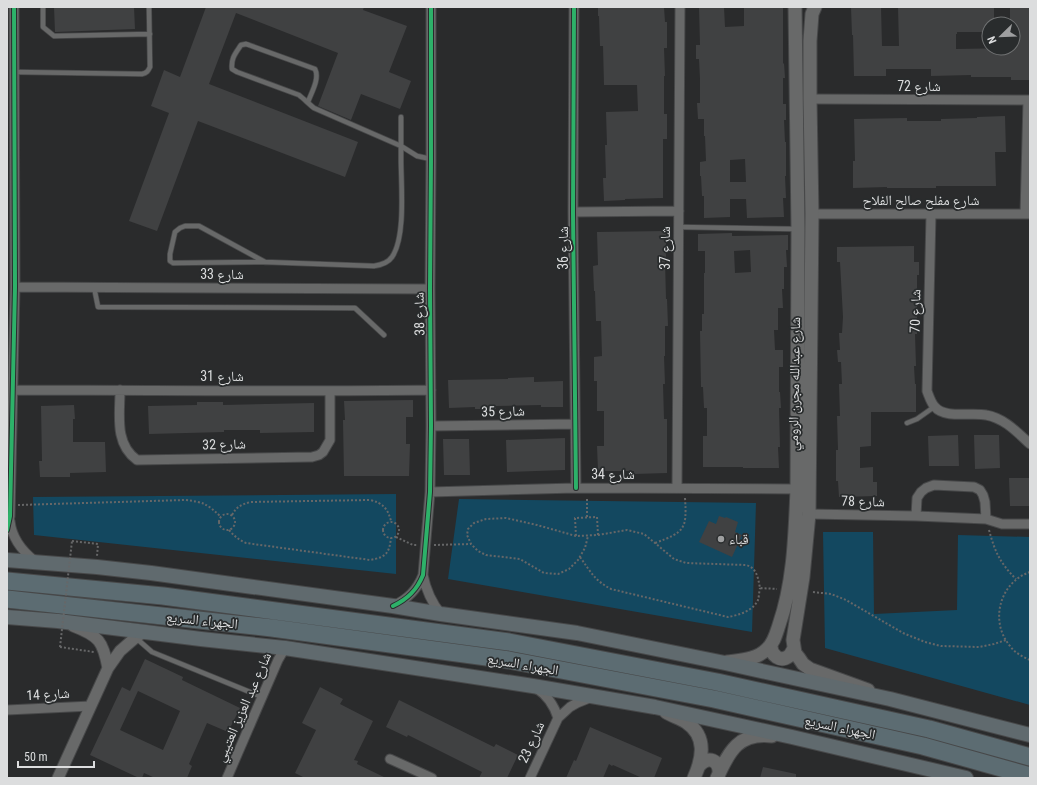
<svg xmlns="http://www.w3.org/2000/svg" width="1037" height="785" font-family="'Roboto Condensed','Noto Naskh Arabic',sans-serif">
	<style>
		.green { fill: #134860 }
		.building { fill: #404142; fill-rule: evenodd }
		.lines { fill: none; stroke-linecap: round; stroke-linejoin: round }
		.service-casing { stroke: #474849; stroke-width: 6 }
		.minor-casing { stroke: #474849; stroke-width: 11 }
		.tertiary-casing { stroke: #474849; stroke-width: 13 }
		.secondary-casing { stroke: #474849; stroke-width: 15 }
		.primary-casing { stroke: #474849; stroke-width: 16 }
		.motorway-casing { stroke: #474849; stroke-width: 19 }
		.path { stroke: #666768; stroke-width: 2; stroke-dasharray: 2 2; stroke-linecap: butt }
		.service { stroke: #686969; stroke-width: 4.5 }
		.minor { stroke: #686969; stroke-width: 9 }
		.tertiary { stroke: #686969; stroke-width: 11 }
		.secondary { stroke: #686969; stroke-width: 13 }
		.primary { stroke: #606a6e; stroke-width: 14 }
		.motorway { stroke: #5c6c72; stroke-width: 17 }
		.path-bridge { stroke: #666768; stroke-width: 2; stroke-dasharray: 2 2; stroke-linecap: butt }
		.cycleway-casing { stroke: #292c2d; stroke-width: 6 }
		.cycleway { stroke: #2db169; stroke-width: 4 }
		.poi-dot { fill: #9e9fa0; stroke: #292c2d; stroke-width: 1.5 }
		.labels { text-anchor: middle; stroke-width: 3.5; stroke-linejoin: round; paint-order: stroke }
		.street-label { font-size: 14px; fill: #dcddde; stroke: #292c2d }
		.poi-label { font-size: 14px; fill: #dcddde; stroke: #292c2d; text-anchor: start }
	</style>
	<rect width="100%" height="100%" fill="#2a2b2c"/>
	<!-- green -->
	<path class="green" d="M396 494V574L34 535 33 497Z
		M459 499 756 503 752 632 448 579Z
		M823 532H873L874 614 957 610 958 535 1030 537V705L825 648Z"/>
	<!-- building -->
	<path class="building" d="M54 7H134L135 29 55 32Z
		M206 7H364L363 10 407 26 389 72 411 81 400 109 361 94 351 120 318 106 338 53 236 13 209 84 358 142 345 177 198 121 157 231 129 221 169 113 151 106 164 70 180 77Z
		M598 7H664L665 22H667V48H664L665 76H664V114H667V139H663V198L625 199V200L604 201 603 178H606L605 145H607L606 112 638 111 637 85H604L603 46H600L599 16H598Z
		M699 7H724L725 27 744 26V7H783V64L784 63 785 78H783V104H786V120H784L785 142H786V176H785L786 198H783L784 217 747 218 746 199H730V217L704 218V196H702L701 176H700V162L706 161 705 136H704V119H698L697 103H700V79L699 59H696V45H700ZM745 159 746 182H730V160Z
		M851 7H881L882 46H899L898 7H994V24H989V32H957V34H956V49L1013 48V24H1010V7H1030V80H1011V77H971V75L931 76V69H886V76H854L853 35H852Z
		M1005 116 1006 152H995L996 186H936V188H887V187L853 188V161H855L854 119 907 118V121H941V119L977 118V117Z
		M666 231V260H665L666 299H667L668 326H665V356H664L665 384H663L664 419H667V473L634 474V471H598L597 446H604V411H597V381H594V357L602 356 601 321H596L595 291H594L593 266 598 265 597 232Z
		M732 233V236L788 235V250H786L787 267H784V289H782L783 308H778V330H774L775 350H783V367H779V392H780L781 408H779L780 447H778L779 468H743V467H703V436H707V408H704L703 387H701L700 331H702V314H704V273H705V251H698V234ZM750 250 751 272 735 273 734 251Z
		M914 246V262H919V275H917V334H915L916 366H914L915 384H916V412H871V446L860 447V468L873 467V482H877V496L839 497 838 481H836V450H838L837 416H840L839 384H842L841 362H838L837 350H840L839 333H842L843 317 840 262H837V247Z
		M534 377V382L563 381V407H541V405L496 406V409H475V407L449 408 448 380 508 379V378Z
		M413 400V417H406V444H410L409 476H344L343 420H345L344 401Z
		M197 402H223V405L314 403V432L260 433V430H224V432L149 434 148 406 197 405Z
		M74 405 75 419H73V442H105L106 472 70 473V477H40L39 461H42L41 406Z
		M958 435 959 466H929L928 436Z
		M974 435H999L1000 468 975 469Z
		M565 438V470L507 472 506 440Z
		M443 439H469L470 475H444Z
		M1009 478H1030V506H1010Z
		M719 516 725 518 726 517 738 522 735 532 742 535 732 557 699 542 709 521 716 524Z
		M145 659 183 677 182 680 240 708 228 732 207 723 189 764 192 766 187 778H155L144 773 142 778H139L90 755 122 687 130 691ZM138 691 180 711 163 750 120 730Z
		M320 687 343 699 340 704 373 721 354 760 358 761 357 764 386 778H305L295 773 316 730 302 723Z
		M399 700 494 747 496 744 518 755 507 778H479L482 772 408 735 407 737 386 727Z
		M590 727 662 758 654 778H642L613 765 612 766 609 764 603 778H566L574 760 576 761Z
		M763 767 796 774V778H760Z"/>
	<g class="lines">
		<defs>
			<path id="service" d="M43 7V27L54 36 150 34
				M15 72 142 74C147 73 148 71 150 67L149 7
				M308 102C311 93 320 79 315 69L249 45 246 44 241 45C235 54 231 58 232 69L237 72 299 95C304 99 309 104 314 108L401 146 417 156 431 159
				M679 227 796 229
				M265 262 199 226H185L180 228 175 232 170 254V261L173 263 265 262 374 266C381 265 388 263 392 257 406 237 401 184 401 160 401 145 401 131 401 117
				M94 287 98 307 355 308 384 335
				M907 423 917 419 934 407
				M136 638 152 652 262 697"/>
			<path id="minor" d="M574 7 573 212 576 488
				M810 99 1030 100
				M573 212 679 211
				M812 214H1030
				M931 214 927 391C929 396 931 403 935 407 945 419 972 412 986 415 1004 418 1017 432 1030 444
				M1025 214 1028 100
				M15 287 430 289
				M13 390C152 390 292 392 431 390
				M120 390C120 414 114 444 137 460L312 457 319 455 323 452 330 440V391
				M431 426 575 424
				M677 488 680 7
				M430 492 576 488 797 489
				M809 514 916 516 986 519 1002 524H1030
				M916 516 917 498 921 492 926 488 934 485 974 487 980 490 983 495 985 502 986 519
				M10 521C12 539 22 551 35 561
				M7 530 10 516 15 287 14 7
				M423 575C426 590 431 602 441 614
				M393 606C408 599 417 590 423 575L430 492 431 426 430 289 431 159V7
				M536 688C547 695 554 705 558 718
				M7 710 91 706
				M390 759 432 778
				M227 778 278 660 285 648
				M530 778 558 718 570 707 577 703 592 697"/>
			<path id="tertiary" d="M73 626C99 636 103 641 108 668
				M58 778 108 668 120 651 135 638 144 632"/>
			<path id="secondary" d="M815 7 812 14 810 41V99L812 214 809 514 803 577 793 640 795 653 799 658 803 664 810 669 868 690
				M771 646C771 655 780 663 789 656 791 654 793 650 794 648
				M727 662C741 660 756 660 767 649 774 643 776 634 779 625 794 582 795 535 797 489L798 229 795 7
				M666 712C672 716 680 718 686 722 707 736 703 758 694 778
				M699 766C708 755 720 760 719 774
				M717 778C729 751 739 732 772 736"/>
			<path id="primary" d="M7 560 97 567 151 573 393 606 441 614 577 633 725 663 890 699 1030 735
				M7 617 58 621 201 639 285 648 533 686 655 707 792 737 966 778"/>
			<path id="motorway" d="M7 581 163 596 509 642 717 682 929 729 1030 757
				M7 599 272 628 509 660 714 699 923 746 1030 776"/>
		</defs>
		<!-- service casing -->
		<use href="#service" class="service-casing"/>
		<!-- minor casing -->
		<use href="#minor" class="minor-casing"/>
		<!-- tertiary casing -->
		<use href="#tertiary" class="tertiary-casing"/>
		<!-- secondary casing -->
		<use href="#secondary" class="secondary-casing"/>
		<!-- primary casing -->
		<use href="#primary" class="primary-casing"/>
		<!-- motorway casing -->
		<use href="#motorway" class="motorway-casing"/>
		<!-- path -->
		<path class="path" d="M18 505 185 500C204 502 207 504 220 516
			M219 522a8 8 0 1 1 16 0a8 8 0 1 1-16 0Z
			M232 515C237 506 241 505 250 502L370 500C383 503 388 509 391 521
			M587 517V497
			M383 530a8 8 0 1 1 16 0a8 8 0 1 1-16 0Z
			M229 530C234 536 239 540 246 543L370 560C386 557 389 554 391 538
			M989 530C995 552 1000 563 1016 579
			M598 535 597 517 575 518 576 536 598 535 627 530 644 534 655 543 674 559 686 563 746 565C757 568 758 578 760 588L777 589
			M576 536 537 525 506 518 486 519 474 523 468 529 467 535 471 544 478 551 486 555 520 559 544 573 558 574 569 569 578 560 585 548 588 536
			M396 537 413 545H417
			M72 541 98 544 97 556
			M655 543C685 532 687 529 685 498
			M434 545 471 544
			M580 557C590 571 595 581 611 589L728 617C739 615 753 611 758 600 759 597 759 592 760 588
			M1030 572C1000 582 989 621 1010 646 1015 653 1023 657 1030 660
			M813 592 831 594 846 600 903 633 925 642 941 646 979 647 994 644 1006 640
			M60 647 94 652"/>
		<!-- service -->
		<use href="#service" class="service"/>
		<!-- minor -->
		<use href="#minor" class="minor"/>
		<!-- tertiary -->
		<use href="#tertiary" class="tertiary"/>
		<!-- secondary -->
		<use href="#secondary" class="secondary"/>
		<!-- primary -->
		<use href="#primary" class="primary"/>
		<!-- motorway -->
		<use href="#motorway" class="motorway"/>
		<!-- path-bridge -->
		<path class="path-bridge" d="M60 647 72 541"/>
		<defs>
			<path id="cycleway" d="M574 7 573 212 576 488
				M7 530 10 516 15 287 14 7
				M393 606C408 599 417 590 423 575L430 492 431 426 430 289 431 159V7"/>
		</defs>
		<!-- cycleway casing -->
		<use href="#cycleway" class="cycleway-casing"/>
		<!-- cycleway -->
		<use href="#cycleway" class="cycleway"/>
	</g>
	<!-- markers -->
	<circle class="poi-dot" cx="721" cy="539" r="4"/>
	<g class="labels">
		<!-- street labels -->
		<g class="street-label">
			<text x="919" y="91">شارع 72</text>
			<text x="921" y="205">شارع مفلح صالح الفلاح</text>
			<text transform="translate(563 248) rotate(-90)" y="5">شارع 36</text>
			<text transform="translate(665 248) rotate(-90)" y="5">شارع 37</text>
			<text x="222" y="279">شارع 33</text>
			<text transform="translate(915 311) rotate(-89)" y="5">شارع 70</text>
			<text transform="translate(419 314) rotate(-91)" y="5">شارع 38</text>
			<text x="222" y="381">شارع 31</text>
			<text transform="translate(794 384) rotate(-89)" y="5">شارع عبدالله مجرن الرومي</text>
			<text transform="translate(503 411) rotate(-1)" y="5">شارع 35</text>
			<text transform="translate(224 444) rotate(-1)" y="5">شارع 32</text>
			<text x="613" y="479">شارع 34</text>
			<text transform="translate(863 501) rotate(1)" y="5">شارع 78</text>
			<text transform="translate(202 620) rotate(6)" y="5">الجهراء السريع</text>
			<text transform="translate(523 664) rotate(10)" y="5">الجهراء السريع</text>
			<text transform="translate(48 694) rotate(-3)" y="5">شارع 14</text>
			<text transform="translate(243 707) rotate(-66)" y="5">شارع عبد العزيز العتيبي</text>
			<text transform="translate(840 727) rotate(12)" y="5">الجهراء السريع</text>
			<text transform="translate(531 742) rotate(-65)" y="5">شارع 23</text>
		</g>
		<!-- poi labels -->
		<g class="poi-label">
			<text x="729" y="544">قباء</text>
		</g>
	</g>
	<!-- border -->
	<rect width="1037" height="785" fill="none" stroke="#dcddde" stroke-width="16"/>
	<!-- north arrow -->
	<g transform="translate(1001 36) rotate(247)"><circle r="19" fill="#292c2d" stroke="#717374"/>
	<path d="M0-3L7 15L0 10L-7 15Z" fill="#9e9fa0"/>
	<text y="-6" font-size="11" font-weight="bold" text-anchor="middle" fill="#dcddde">N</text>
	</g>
	<!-- scale -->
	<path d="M18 761v6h76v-6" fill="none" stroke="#dcddde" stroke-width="2"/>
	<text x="24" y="761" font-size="12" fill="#dcddde" stroke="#292c2d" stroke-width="3" paint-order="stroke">50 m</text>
</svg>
